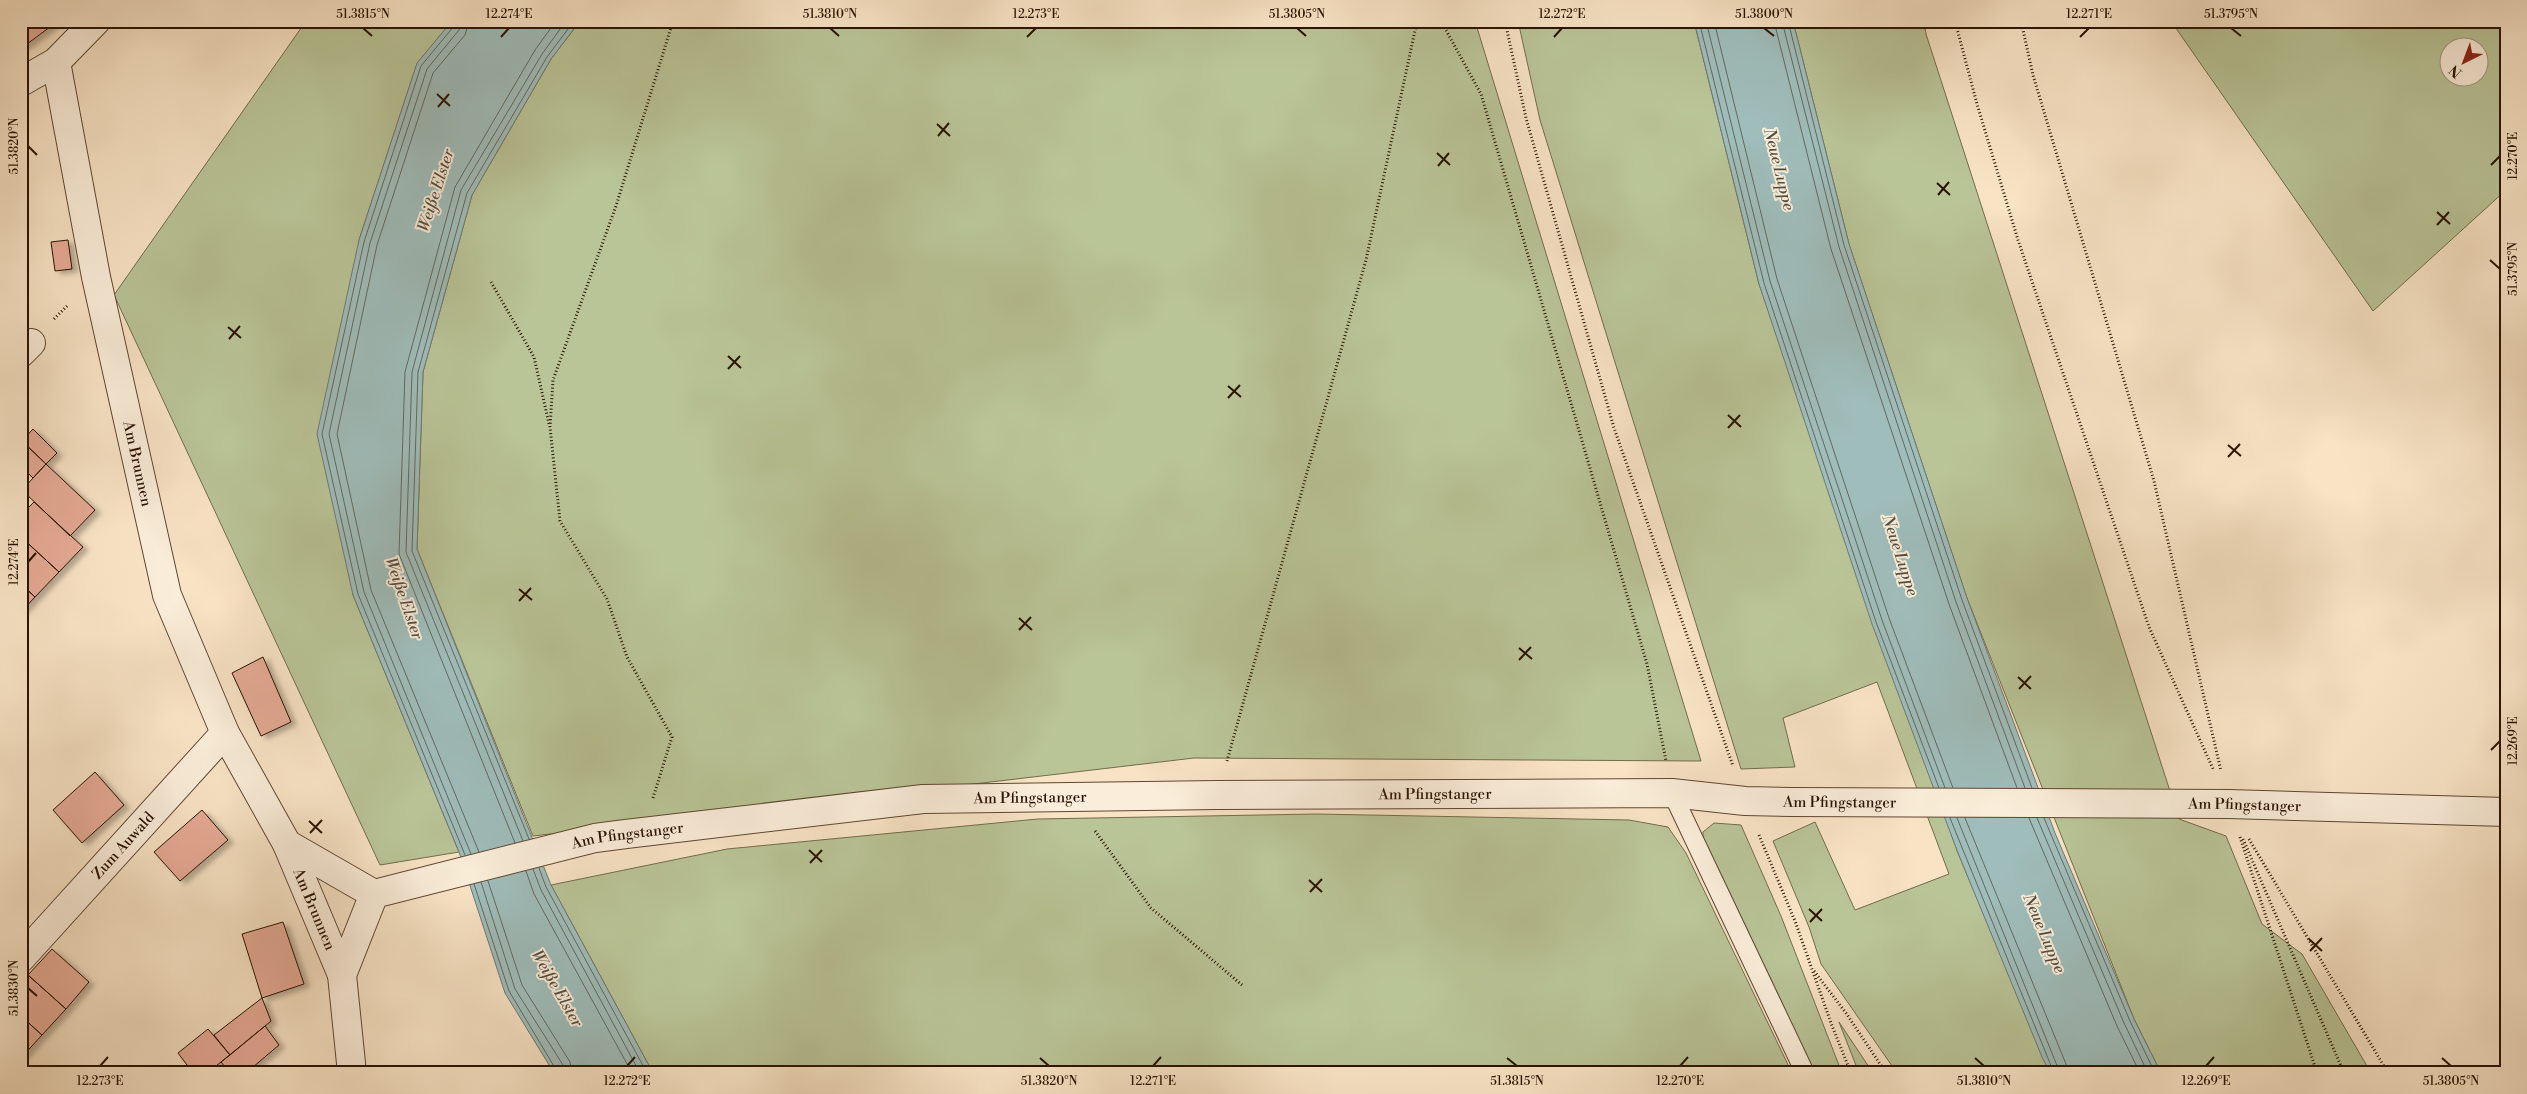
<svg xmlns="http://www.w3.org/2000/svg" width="2527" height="1094" font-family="'Libre Bodoni',serif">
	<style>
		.green { fill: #b9c497; stroke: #726c4c; fill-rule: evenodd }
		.water { fill: #9fbdbb; stroke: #707971 }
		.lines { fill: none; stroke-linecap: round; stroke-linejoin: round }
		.shore { stroke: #64685e; stroke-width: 1 }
		.building { fill: #e5aa95; stroke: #2a1301; filter: url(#shadow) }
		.service-casing { stroke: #5e4732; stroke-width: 20 }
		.minor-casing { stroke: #5e4732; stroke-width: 30 }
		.tertiary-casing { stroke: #5e4732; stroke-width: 30 }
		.path { stroke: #2a1301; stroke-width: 3; stroke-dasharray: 1 2.5; stroke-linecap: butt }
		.service { stroke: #faedd9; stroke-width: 18 }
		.minor { stroke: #faedd9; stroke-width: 28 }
		.tertiary { stroke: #faedd9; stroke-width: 28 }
		.ticks { fill: none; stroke: #2a1301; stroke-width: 2 }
		.labels { text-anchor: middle; stroke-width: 4; stroke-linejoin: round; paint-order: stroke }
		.street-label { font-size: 15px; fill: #2a1301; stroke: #faedd9 }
		.water-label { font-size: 16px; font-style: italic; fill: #534e42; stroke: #faedd9 }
		.neatline { fill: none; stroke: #2a1301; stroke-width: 2 }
		.ticks-label { font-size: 12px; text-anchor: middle; fill: #2a1301 }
	</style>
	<defs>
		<filter id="shadow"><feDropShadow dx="5.5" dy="3" stdDeviation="2.5" flood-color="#0004"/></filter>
	</defs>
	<rect width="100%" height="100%" fill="#f8e3c5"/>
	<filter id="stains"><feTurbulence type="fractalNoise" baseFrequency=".004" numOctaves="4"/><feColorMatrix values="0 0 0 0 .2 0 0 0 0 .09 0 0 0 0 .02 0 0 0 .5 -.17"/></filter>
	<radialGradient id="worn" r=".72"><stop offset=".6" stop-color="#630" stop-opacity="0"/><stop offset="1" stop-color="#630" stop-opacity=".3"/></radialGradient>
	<!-- green -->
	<path class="green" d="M306 21H452L417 64 359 240 353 595 459 852 380 865 114 295Z
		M580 21H1475L1701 761 1194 758 533 836 417 549 423 372 472 195 551 59Z
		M1518 21H1694L1759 284 1958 853 2050 1073H1897L1821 964 1809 927 1773 841 1815 822 1855 910 1949 874 1877 682 1783 718 1795 767 1741 769 1540 120Z
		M1793 21H1924L1926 34 2179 819 2226 836 2262 924 2302 954 2371 1073H2161L2134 1019 1967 598 1849 244Z
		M2175 21H2506V190L2373 311 2173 24ZM2450 48H2480V78H2450Z
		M1316 814 1629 820 1668 827 1686 853 1792 1073H653L551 885 727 849 1038 819Z
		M1714 823 1741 825 1781 916 1842 1073H1813L1703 844V832Z
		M1839 1022 1873 1073H1859Z"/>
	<!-- water -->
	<path class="water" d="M452 21H580L551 59 472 195 423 372 417 549 551 885 653 1073H554L505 993 459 852 353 595 317 434 359 240 417 63Z
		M1694 21H1793L1849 244 1967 598 2055 833 2134 1019 2161 1073H2050L2042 1057 1958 853 1872 624 1759 284Z"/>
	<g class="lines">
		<!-- shore -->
		<path class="shore" d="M455 21 454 26 421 66 364 242 322 434 358 594 465 855
			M462 21 459 30 427 69 370 243 329 434 364 592 471 854
			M469 21 465 35 433 73 377 245 337 434 371 590 479 852
			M1699 21 1764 283 1876 622 1939 788
			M1706 21 1770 281 1882 620 1945 788
			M1714 21 1777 279 1889 618 1953 788
			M1774 21 1831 249 1949 604 2017 788
			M1782 21 1839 247 1956 602 2025 788
			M1788 21 1844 245 1962 600 2032 788
			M1950 818 2054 1073
			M1957 818 2060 1073
			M1965 818 2066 1064 2068 1073
			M2029 818 2117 1026 2140 1073
			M2037 818 2124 1023 2148 1073
			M2044 818 2130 1021 2155 1073
			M529 839 412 551 418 372 467 193 547 57 574 21
			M523 841 406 552 412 372 461 190 542 54 566 21
			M515 843 399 554 405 372 455 187 535 50 556 21
			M539 868 546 887 647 1073
			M533 869 541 890 640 1073
			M526 871 534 894 632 1073
			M488 881 522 985 570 1062 572 1073
			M481 882 515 989 563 1065 564 1073
			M474 884 509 991 558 1073"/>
	</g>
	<!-- building -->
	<path class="building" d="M21 21H58L27 44 21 35Z
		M21 35 27 44 21 48Z
		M68 240 72 269 55 271 51 242Z
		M33 429 57 453 46 464 22 441Z
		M22 441 46 464 33 478 21 466Z
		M46 464 95 510 70 536 22 490Z
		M34 502 83 547 59 572 21 537V515Z
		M21 537 59 572 35 597 21 584Z
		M21 584 35 597 21 612Z
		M263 657 291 722 261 736 232 673Z
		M95 772 124 805 82 843 53 810Z
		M202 810 228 840 180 881 154 852Z
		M283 922 304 984 262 998 242 934Z
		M52 949 89 982 66 1009 28 975Z
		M28 975 66 1009 42 1035 21 1016V983Z
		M262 998 271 1021 230 1055 214 1035Z
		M21 1016 42 1035 21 1058Z
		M265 1026 279 1045 246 1073H230L221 1062Z
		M208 1029 230 1055 207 1073H193L178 1053Z"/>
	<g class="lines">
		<defs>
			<path id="service" d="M1672 793 1805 1073"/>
			<g id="minor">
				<path id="s1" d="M56 62 96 277 167 595 225 733 287 844 342 975"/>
				<path d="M21 82 56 62 96 21"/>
				<path d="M21 353 31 343"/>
				<path d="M287 844 374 894"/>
				<path id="s2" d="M21 958 225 733"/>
			</g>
			<g id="tertiary">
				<path id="s3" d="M352 1073 342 975 374 894 595 838 626 834 923 799 1217 795 1672 793 1745 801 1791 802 2229 804 2506 812"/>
			</g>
		</defs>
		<!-- service casing -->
		<use href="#service" class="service-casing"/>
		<!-- minor casing -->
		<use href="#minor" class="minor-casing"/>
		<!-- tertiary casing -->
		<use href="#tertiary" class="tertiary-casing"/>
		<!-- path -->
		<path class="path" d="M1441 21 1481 94 1647 664 1666 761
			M1505 21 1526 118 1614 428 1733 766
			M1955 21 1977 104 2018 240 2149 627 2214 771
			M2021 21 2033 75 2154 481 2221 771
			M491 282 534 357 549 424
			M54 319 67 306
			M1227 761 1366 260 1417 21
			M653 798 672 737 627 657 607 599 560 521 550 427 553 380 616 206 673 21
			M1095 831 1151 908 1242 985
			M1759 835 1795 921 1831 1023 1851 1073
			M2240 837 2317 1073
			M2243 839 2344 1073
			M2249 839 2388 1073
			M1814 971 1846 1013 1886 1073"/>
		<!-- service -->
		<use href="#service" class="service"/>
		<!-- minor -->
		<use href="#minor" class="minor"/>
		<!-- tertiary -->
		<use href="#tertiary" class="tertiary"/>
	</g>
	<!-- ticks -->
	<path class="ticks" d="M363 28 372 36M830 28 839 36M1297 28 1306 36M1764 28 1774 36M2231 28 2241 36M501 37 509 28M1027 37 1036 28M1554 37 1562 28M2080 37 2089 28M437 94 450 106M438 107 449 94M937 124 950 136M938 136 949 123M28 146 37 155M1437 153 1450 165M2491 165 2500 156M1438 166 1449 153M1937 183 1950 195M1938 195 1949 182M2437 212 2450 224M2437 225 2449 212M2490 260 2500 269M228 327 241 338M229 339 240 326M728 356 741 368M728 369 740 356M1228 386 1241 397M1228 398 1240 385M1728 415 1741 427M1728 428 1740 415M2228 445 2241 456M2228 457 2240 444M28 562 36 553M519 589 532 600M519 601 531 588M1019 618 1032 630M1019 630 1031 617M1519 648 1532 659M1519 660 1531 647M2018 677 2031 689M2019 689 2031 676M2491 750 2500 741M309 821 322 833M310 833 322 820M809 850 822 862M810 863 822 850M1309 880 1322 892M1310 892 1322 879M1809 909 1822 921M1810 922 1822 909M2309 939 2322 951M2310 951 2322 938M28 988 37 996M1040 1058 1049 1066M1507 1058 1517 1066M1975 1058 1984 1066M2442 1058 2451 1066M100 1066 108 1057M627 1066 635 1057M1153 1066 1161 1057M1680 1066 1688 1057M2206 1066 2214 1057"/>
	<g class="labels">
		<!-- street labels -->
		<g class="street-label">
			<text dy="5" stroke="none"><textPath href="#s1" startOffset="410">Am Brunnen</textPath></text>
			<text dy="5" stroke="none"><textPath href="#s3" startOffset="1256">Am Pfingstanger</textPath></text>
			<text dy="5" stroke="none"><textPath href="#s3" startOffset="851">Am Pfingstanger</textPath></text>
			<text dy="5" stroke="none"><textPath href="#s3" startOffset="1661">Am Pfingstanger</textPath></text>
			<text dy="5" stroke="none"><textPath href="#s3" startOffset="2066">Am Pfingstanger</textPath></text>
			<text dy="5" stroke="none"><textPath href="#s3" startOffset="446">Am Pfingstanger</textPath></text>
			<text dy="5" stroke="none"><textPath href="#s2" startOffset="152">Zum Auwald</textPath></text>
			<text dy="5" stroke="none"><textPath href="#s1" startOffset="892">Am Brunnen</textPath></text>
		</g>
		<!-- water labels -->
		<g class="water-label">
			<text transform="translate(1780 169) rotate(76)" y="6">Neue Luppe</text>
			<text transform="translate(435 190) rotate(-72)" y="6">Weiße Elster</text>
			<text transform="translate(1901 555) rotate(72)" y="6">Neue Luppe</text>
			<text transform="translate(405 598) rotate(71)" y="6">Weiße Elster</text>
			<text transform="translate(2045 933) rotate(67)" y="6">Neue Luppe</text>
			<text transform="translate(558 988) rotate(60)" y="6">Weiße Elster</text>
		</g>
	</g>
	<!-- margin -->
	<rect width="2527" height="1094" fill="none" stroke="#f8e3c5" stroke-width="55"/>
	<!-- north arrow -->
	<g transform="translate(2464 62) rotate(222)"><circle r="24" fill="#faedd9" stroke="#a79683"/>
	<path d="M0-4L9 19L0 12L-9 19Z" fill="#8f2418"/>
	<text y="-8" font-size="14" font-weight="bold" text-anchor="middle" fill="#2a1301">N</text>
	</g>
	<rect x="28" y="28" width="2472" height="1038" class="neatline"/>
	<g class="ticks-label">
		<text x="363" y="18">51.3815°N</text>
		<text x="509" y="18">12.274°E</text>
		<text x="830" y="18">51.3810°N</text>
		<text x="1036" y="18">12.273°E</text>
		<text x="1297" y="18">51.3805°N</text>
		<text x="1562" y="18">12.272°E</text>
		<text x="1764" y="18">51.3800°N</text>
		<text x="2089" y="18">12.271°E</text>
		<text x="2231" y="18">51.3795°N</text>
		<text transform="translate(14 146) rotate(-90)" y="4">51.3820°N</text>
		<text transform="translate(2513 156) rotate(-90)" y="4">12.270°E</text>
		<text transform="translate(2513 269) rotate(-90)" y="4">51.3795°N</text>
		<text transform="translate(14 562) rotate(-90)" y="4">12.274°E</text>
		<text transform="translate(2513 741) rotate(-90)" y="4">12.269°E</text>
		<text transform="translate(14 988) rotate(-90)" y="4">51.3830°N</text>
		<text x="100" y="1085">12.273°E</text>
		<text x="627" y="1085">12.272°E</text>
		<text x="1049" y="1085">51.3820°N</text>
		<text x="1153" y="1085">12.271°E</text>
		<text x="1517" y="1085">51.3815°N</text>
		<text x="1680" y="1085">12.270°E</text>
		<text x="1984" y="1085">51.3810°N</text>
		<text x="2206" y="1085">12.269°E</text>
		<text x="2451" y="1085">51.3805°N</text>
	</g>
	<rect width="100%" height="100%" filter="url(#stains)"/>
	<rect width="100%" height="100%" fill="url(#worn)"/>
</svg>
